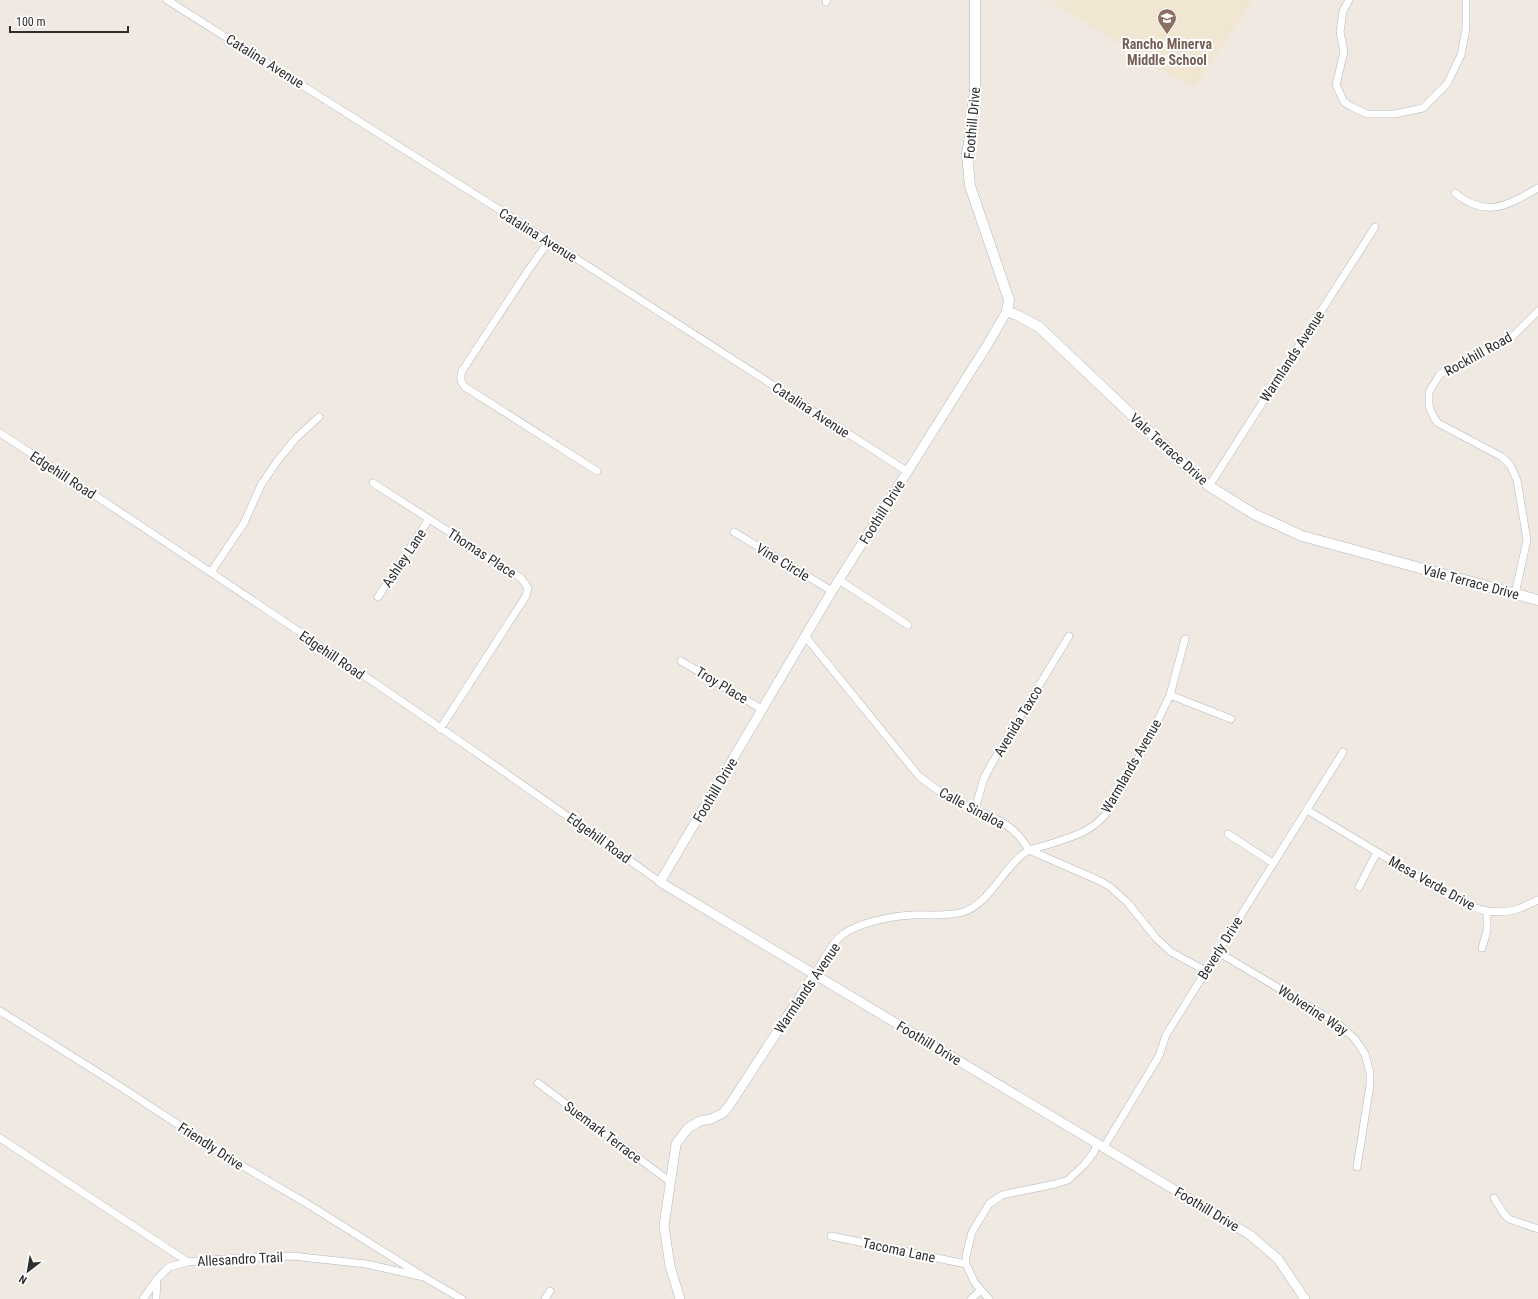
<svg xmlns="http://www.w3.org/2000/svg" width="1538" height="1299" font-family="'Roboto Condensed',sans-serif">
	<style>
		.education { fill: #f0e6d1 }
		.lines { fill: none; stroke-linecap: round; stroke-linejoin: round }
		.minor-casing { stroke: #b4b7c1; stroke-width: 8 }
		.tertiary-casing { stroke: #b4b7c1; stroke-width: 10 }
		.secondary-casing { stroke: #b4b7c1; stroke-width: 11 }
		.minor { stroke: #fff; stroke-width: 7 }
		.tertiary { stroke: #fff; stroke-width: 9 }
		.secondary { stroke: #fff; stroke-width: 10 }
		.labels { text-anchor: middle; stroke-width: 4; stroke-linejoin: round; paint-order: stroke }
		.education-label { font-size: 14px; font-weight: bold; fill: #785e54; stroke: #fff }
		.street-label { font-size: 14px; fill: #2e2e2e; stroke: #fff }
	</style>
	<rect width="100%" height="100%" fill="#efe9e1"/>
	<!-- education -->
	<path class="education" d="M1050 0H1253L1195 87 1160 70Z"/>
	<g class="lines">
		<defs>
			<path id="minor" d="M167 0 549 241 908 472
				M1349 0 1343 11 1340 32 1344 52 1336 85 1344 102 1352 107 1367 114H1395L1423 108 1447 84 1461 55 1466 29V0
				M826 2 827 0
				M1455 193C1486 219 1508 205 1538 188
				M549 241 529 269 462 371C460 378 460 381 465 387L597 471
				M0 433C223 579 444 727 660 882
				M373 483 521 578 528 588 526 596 440 729
				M1209 486 1375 227
				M734 532 832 591
				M211 572 244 523 261 485 278 460 296 438 319 417
				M839 580 908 625
				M1515 594 1527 540 1517 480 1510 465 1502 457 1438 423 1434 418 1429 406V392L1440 374 1493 349 1513 336 1538 311
				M378 597 429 519
				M805 636 918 775C930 785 943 795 956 801 987 816 1011 819 1029 850L1098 880 1109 886 1127 902 1156 938 1171 952 1206 971
				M681 661 763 710
				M1170 695 1231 719
				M975 809 984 778 991 765 1069 636
				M1307 810C1340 830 1374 850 1407 870 1427 883 1465 908 1488 911 1510 914 1520 909 1538 900
				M1228 834 1273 863
				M1359 887 1377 852
				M1482 948 1487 931V911
				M1218 952 1337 1023 1355 1039 1365 1054 1370 1073V1085L1357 1167
				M814 975C823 962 830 945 842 935 857 923 892 916 912 915 928 914 947 917 963 912 990 904 1004 865 1029 850 1034 848 1041 847 1047 845 1070 837 1088 834 1105 815L1147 743 1170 695 1185 639
				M0 1011 110 1080 234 1161 306 1203 424 1277
				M538 1083 669 1181
				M0 1138 188 1262
				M1104 1147 1159 1056 1166 1035 1343 752
				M1494 1198 1504 1214 1509 1219 1538 1229
				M831 1236 966 1264
				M143 1299 157 1279 169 1267 188 1262 206 1260 292 1256 366 1264 424 1277 462 1299
				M156 1299 157 1279
				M545 1299 550 1291
				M971 1299 981 1290
				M989 1299 975 1283 966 1264V1256L972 1232 989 1204 1002 1195 1055 1184 1068 1180 1084 1165 1094 1152 1097 1143"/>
			<path id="tertiary" d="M1007 311 986 347 832 591 660 882 1250 1235 1278 1259 1305 1299
				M680 1299 670 1266 664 1226 676 1144 688 1128 700 1121 711 1119 723 1113 729 1106 814 975"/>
			<path id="secondary" d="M975 0V91L971 117V130L967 154 970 186 1009 300 1007 311 1019 316 1039 327 1191 471 1209 486 1254 514 1302 536 1538 600"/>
		</defs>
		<!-- minor casing -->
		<use href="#minor" class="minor-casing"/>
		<!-- tertiary casing -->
		<use href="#tertiary" class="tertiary-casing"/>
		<!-- secondary casing -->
		<use href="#secondary" class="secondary-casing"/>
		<!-- minor -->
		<use href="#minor" class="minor"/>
		<!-- tertiary -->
		<use href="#tertiary" class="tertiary"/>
		<!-- secondary -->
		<use href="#secondary" class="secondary"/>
	</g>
	<!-- icons -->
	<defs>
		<symbol id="school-pin" viewBox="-11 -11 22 30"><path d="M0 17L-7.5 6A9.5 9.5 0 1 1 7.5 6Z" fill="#8d6e63" stroke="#fff"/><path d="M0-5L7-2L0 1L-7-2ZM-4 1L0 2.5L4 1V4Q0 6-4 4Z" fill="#fff"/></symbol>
	</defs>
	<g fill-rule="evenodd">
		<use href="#school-pin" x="1156" y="7" width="22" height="30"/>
	</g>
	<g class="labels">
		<!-- education labels -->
		<g class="education-label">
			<text x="1167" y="49">Rancho Minerva<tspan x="1167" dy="16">Middle School</tspan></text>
		</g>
		<!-- street labels -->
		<g class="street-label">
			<text transform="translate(265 61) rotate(32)" y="5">Catalina Avenue</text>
			<text transform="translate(972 123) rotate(-85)" y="5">Foothill Drive</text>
			<text transform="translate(538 235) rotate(32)" y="5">Catalina Avenue</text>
			<text transform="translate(1478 354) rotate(-29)" y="5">Rockhill Road</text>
			<text transform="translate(1292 356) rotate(-57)" y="5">Warmlands Avenue</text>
			<text transform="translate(811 410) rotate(33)" y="5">Catalina Avenue</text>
			<text transform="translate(1169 449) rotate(42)" y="5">Vale Terrace Drive</text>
			<text transform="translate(63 475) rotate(33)" y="5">Edgehill Road</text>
			<text transform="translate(882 512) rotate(-58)" y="5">Foothill Drive</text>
			<text transform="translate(482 553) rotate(33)" y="5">Thomas Place</text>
			<text transform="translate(404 558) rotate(-56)" y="5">Ashley Lane</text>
			<text transform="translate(783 562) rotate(31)" y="5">Vine Circle</text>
			<text transform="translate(1471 582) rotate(15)" y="5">Vale Terrace Drive</text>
			<text transform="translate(332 655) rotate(34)" y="5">Edgehill Road</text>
			<text transform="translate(722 685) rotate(31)" y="5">Troy Place</text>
			<text transform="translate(1018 721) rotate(-59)" y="5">Avenida Taxco</text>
			<text transform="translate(1131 766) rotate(-60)" y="5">Warmlands Avenue</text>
			<text transform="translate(715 790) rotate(-59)" y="5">Foothill Drive</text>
			<text transform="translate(972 808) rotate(28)" y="5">Calle Sinaloa</text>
			<text transform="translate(599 838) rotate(36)" y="5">Edgehill Road</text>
			<text transform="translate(1432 883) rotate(29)" y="5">Mesa Verde Drive</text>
			<text transform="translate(1220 948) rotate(-58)" y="5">Beverly Drive</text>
			<text transform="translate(807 988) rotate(-56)" y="5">Warmlands Avenue</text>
			<text transform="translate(1313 1010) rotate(33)" y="5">Wolverine Way</text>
			<text transform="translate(929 1043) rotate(31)" y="5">Foothill Drive</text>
			<text transform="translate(603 1132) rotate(37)" y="5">Suemark Terrace</text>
			<text transform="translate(211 1146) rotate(33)" y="5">Friendly Drive</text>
			<text transform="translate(1207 1209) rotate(31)" y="5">Foothill Drive</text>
			<text transform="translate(899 1250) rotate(12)" y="5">Tacoma Lane</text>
			<text transform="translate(240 1259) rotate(-3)" y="5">Allesandro Trail</text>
		</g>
	</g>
	<!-- north arrow -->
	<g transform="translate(28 1271) rotate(211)" stroke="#ffffff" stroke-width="3" paint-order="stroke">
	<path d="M0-3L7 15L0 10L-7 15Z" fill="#2e2e2e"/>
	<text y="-6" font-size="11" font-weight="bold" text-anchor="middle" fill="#2e2e2e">N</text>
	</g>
	<!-- scale -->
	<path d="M10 26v6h118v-6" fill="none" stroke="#2e2e2e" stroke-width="2"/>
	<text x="16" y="26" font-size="12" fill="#2e2e2e" stroke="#ffffff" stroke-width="3" paint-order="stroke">100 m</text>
</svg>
